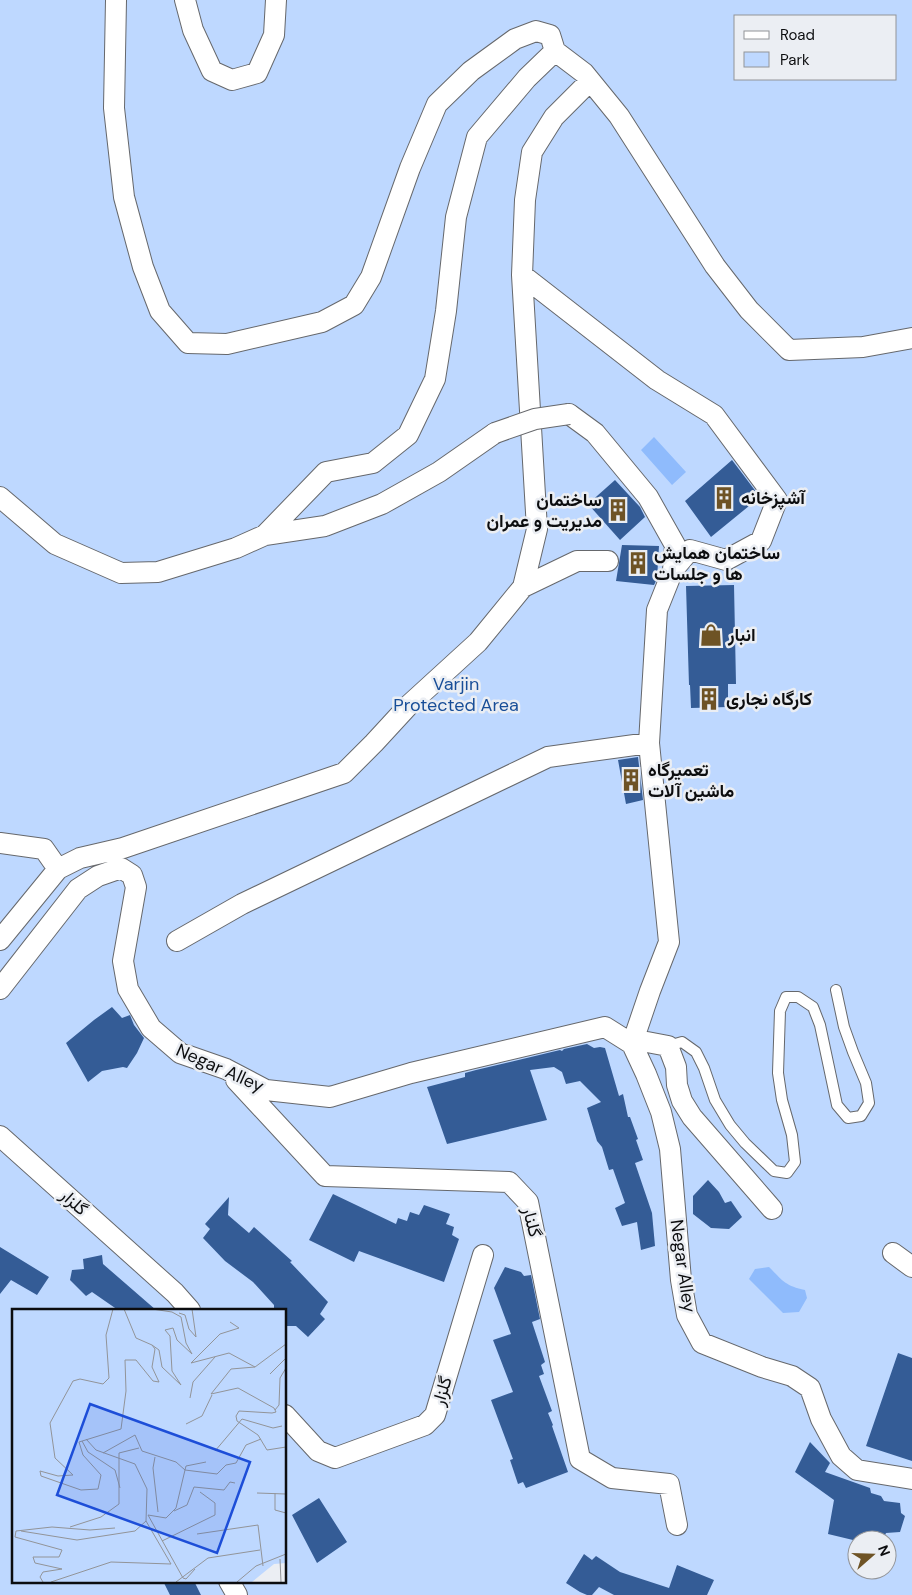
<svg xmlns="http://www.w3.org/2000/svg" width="912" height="1595" font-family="'DM Sans',Vazirmatn,sans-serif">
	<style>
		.green { fill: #bed8ff; fill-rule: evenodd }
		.water { fill: #8fbbfc }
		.building { fill: #345c96 }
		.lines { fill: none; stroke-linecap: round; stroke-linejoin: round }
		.lane-casing { stroke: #66686c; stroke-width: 12 }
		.street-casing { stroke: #66686c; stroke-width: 22 }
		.lane { stroke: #fff; stroke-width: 10 }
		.street { stroke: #fff; stroke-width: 20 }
		.street-bridge-casing { stroke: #66686c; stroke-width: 22; stroke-linecap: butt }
		.street-bridge { stroke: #fff; stroke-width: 20 }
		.labels { text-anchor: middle; stroke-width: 5; stroke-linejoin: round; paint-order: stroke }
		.poi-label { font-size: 18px; font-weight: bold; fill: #0c0d0f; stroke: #ebeef3; text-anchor: start }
		.park-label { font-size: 18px; fill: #184e98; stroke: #ebeef3 }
		.street-label { font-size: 18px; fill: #0c0d0f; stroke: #ebeef3 }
		.inset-road { fill: none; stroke: #929498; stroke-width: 1 }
		.view { fill: #1d4ed8; fill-opacity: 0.15; stroke: #1d4ed8; stroke-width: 2.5 }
		.inset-edge { fill: none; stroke: #0c0d0f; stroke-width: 2.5 }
	</style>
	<rect width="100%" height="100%" fill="#ebeef3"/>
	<!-- green -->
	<path class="green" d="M0 0H912V1595H0ZM736 16H896V79H736ZM14 1310H285V1581H14ZM857 1540H887V1570H857Z"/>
	<!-- water -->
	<path class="water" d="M654 437 686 472 672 485 641 450Z
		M769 1267C782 1280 785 1286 805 1290L807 1298 799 1312 783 1313 749 1279 755 1269Z"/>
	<!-- building -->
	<path class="building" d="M732 460 760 497 711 537 685 501Z
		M615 480 640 507 645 517 620 540 588 504Z
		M622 545 659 546 657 579 654 585 616 581Z
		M734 585 736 684H728V707L691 708 690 685H689L686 586Z
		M638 757 643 800 626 804 618 760Z
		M112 1007 122 1018 130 1015 134 1025 144 1038 137 1053 127 1068 123 1067 102 1071 88 1082 66 1043 94 1020Z
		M587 1044 594 1048 600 1047 605 1048 619 1096 623 1094 628 1117H630L638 1139 636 1140 643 1160 635 1163 652 1213 655 1246 641 1250 637 1222 622 1226 615 1208 625 1203 613 1169 609 1170 602 1147 597 1141 587 1108 601 1102 580 1081 566 1084 562 1072 554 1067 530 1070 547 1120 447 1144 427 1087 465 1077V1073L476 1070 560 1050 562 1051 564 1049Z
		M708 1180 719 1192 725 1203 731 1201 742 1217 729 1229 711 1228 693 1214V1196Z
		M333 1194 396 1224 398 1218 407 1221 410 1212 419 1215 424 1205 450 1214 446 1224 454 1227 452 1235 459 1239 444 1282 359 1251 354 1262 309 1240Z
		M229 1197 228 1215 249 1233 254 1227 292 1261 290 1262 328 1302 320 1314 325 1319 308 1337 296 1326H285V1310H274V1305L253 1282 225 1261 203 1238 210 1229 205 1224Z
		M0 1247 49 1277 37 1295 11 1280 0 1294Z
		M102 1255 103 1264 156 1310H118L92 1292 86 1296 70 1280 72 1270 84 1269 83 1259Z
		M505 1267 521 1272 524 1276 531 1275 540 1319 532 1322 545 1362 541 1365 544 1374 539 1376 552 1411 548 1413 553 1425 552 1426 568 1472 526 1488 523 1482 518 1484 510 1460 513 1459 491 1400 513 1392 493 1340 511 1334 494 1288Z
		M898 1353 912 1358V1461L866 1446Z
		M810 1442 830 1463 825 1472 870 1488 871 1493 881 1496 884 1501 900 1503 901 1513 905 1516 900 1532 886 1533 883 1540H853L828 1534 834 1500 795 1472Z
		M319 1498 347 1542 317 1563 292 1515Z
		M584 1554 592 1560 596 1556 620 1572 669 1588 677 1565 714 1580 707 1595H614L599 1587 592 1595H587L580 1592 566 1583Z
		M163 1581H194L201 1595H170Z"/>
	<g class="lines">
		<defs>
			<path id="lane" d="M668 1046 682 1042 696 1052 704 1068 715 1100 730 1125 745 1143 774 1171 787 1173 795 1162 792 1135 782 1100 778 1073 780 1011 786 997H798L813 1007 820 1025 837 1105 848 1118 861 1116 869 1103 866 1083 853 1052 844 1027 836 990"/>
			<path id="street" d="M116 0 114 108 124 197 143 267 160 311 188 343 227 344 322 322 354 305 371 277 410 168 437 104 471 71 515 39 536 31 550 35 555 51 584 73 619 116 715 266 749 310 789 350 863 347 912 338
				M185 0 193 30 212 71 232 80 257 73 274 35 276 0
				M522 275 657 380 714 415 777 500 761 541 726 560 690 550 673 570 657 610 649 743 669 942 650 991 632 1044 647 1042 668 1046 676 1067 677 1085 682 1101 692 1117 772 1209
				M569 414 595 433 648 497 675 545 673 570
				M0 497 55 544 121 573 158 572 236 548 265 535 325 526 382 504 439 472 495 433
				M265 535 326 472 373 463 408 435 435 379 446 311 456 217 477 137 527 78 555 51
				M523 587 577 561H608
				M0 843 44 849 58 869
				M0 940 58 869 80 858 123 848 344 773 374 743 409 705 478 642 523 587 537 529 522 275 525 200 532 152 554 117 590 81
				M177 941 242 904 548 757 649 743
				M0 989 78 889 98 876 121 868 132 875 136 887 123 961 128 989 151 1028 180 1053 226 1069 266 1090 330 1097 411 1073 605 1027 632 1044 646 1074 661 1112 670 1149 681 1280 687 1315 702 1343 762 1367 792 1376 810 1388 821 1419 841 1456 857 1470 912 1479
				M236 1080 325 1176 509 1182 528 1202 580 1459 612 1478 669 1484 677 1525
				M0 1136 175 1293 190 1310
				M893 1253 912 1267
				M285 1415 318 1451 335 1458 425 1425 435 1415 483 1255
				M229 1581 237 1595"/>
		</defs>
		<!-- lane casing -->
		<use href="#lane" class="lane-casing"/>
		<!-- street casing -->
		<use href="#street" class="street-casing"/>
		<!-- lane -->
		<use href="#lane" class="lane"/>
		<!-- street -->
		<use href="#street" class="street"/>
		<defs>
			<path id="street-bridge" d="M495 433 535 419 569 414"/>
		</defs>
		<!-- street-bridge casing -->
		<use href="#street-bridge" class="street-bridge-casing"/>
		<!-- street-bridge -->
		<use href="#street-bridge" class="street-bridge"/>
	</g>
	<!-- icons -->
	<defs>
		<symbol id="building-bare" viewBox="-9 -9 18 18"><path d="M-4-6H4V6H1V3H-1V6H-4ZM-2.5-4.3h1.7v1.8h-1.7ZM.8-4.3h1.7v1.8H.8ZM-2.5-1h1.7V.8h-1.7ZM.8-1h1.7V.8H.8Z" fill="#6e5325" stroke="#ebeef3" stroke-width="2.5" paint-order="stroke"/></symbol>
		<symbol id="shop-bare" viewBox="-9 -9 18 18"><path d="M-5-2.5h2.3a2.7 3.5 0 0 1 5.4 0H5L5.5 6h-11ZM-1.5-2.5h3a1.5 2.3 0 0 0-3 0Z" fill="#6e5325" stroke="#ebeef3" stroke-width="2.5" paint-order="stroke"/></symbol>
	</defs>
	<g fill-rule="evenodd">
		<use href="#building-bare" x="708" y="482" width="32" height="32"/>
		<use href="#building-bare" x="602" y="494" width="32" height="32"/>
		<use href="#building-bare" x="622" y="547" width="32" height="32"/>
		<use href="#shop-bare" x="695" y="619" width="32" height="32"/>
		<use href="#building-bare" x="693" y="683" width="32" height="32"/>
		<use href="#building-bare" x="615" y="764" width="32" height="32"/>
	</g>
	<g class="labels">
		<!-- poi labels -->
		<g class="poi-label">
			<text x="741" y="504">آشپزخانه</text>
			<text x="602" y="506" text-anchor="end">ساختمان<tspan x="602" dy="21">مدیریت و عمران</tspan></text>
			<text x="654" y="559">ساختمان همایش<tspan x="654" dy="21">ها و جلسات</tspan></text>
			<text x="728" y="641">انبار</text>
			<text x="726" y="705">کارگاه نجاری</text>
			<text x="648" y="776">تعمیرگاه<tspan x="648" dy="21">ماشین آلات</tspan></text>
		</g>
		<!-- park labels -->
		<g class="park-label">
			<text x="456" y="690">Varjin<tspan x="456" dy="21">Protected Area</tspan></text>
		</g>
		<!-- street labels -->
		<g class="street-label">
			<text transform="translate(220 1068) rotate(24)" y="6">Negar Alley</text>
			<text transform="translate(74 1202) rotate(42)" y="6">گلزار</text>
			<text transform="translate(532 1222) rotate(76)" y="6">گلنار</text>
			<text transform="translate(683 1266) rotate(82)" y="6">Negar Alley</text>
			<text transform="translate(442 1391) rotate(-73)" y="6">گلزار</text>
		</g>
	</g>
	<!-- overview -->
	<g transform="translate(12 1309)">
		<rect width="274" height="274" fill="#ebeef3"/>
		<path d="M0 0H274V254L262 255 240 273H0Z" fill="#bed8ff"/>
		<path class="inset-road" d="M101 0 94 26 97 69 91 75 68 70 61 72 38 114 43 149 61 166 46 167 28 162 29 167 69 181 86 180 89 166 71 146 67 133 109 120 114 82 113 51H124L141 72 147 73 140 58 143 40 140 36 124 29 112 0M167 4 173 6 177 20 184 28 180 0M218 13 227 19 208 25 179 54 217 44 243 58 219 60 199 85 226 79 262 99 264 103 260 104 227 102 224 107 225 112 246 126 255 141 274 138M140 36 147 41 150 58 169 76 160 62 158 27 153 21 161 19 165 31 180 45 174 34 169 8 160 3 140 0M243 58 274 35M258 65 274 49M178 89 181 73 203 48M263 101 267 96 268 69 274 59M174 115 190 107 200 86M70 132 76 143 103 161 108 179M203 142 230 110 261 119 270 117M91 144 123 126 130 142 164 153 173 161 174 157 194 153M143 148 141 159 146 203M245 184 274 185M263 184V201L274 204M162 202 175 196 182 178 212 181 218 173 223 174M58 218 89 208 107 195V144L127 139M9 222 65 231 123 222 134 212M185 225 246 216 251 257M150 232 203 206V194L188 183M268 250 269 273M171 269 136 206 154 209 164 199 173 161 205 165 214 156 224 154 234 136 249 130M171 269 174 270 183 260M31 273 28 268 31 263 50 260 23 254 21 248H47L50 241 3 228 4 222 40 218 78 221 103 219M39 273 99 253 159 255 134 212 135 180 123 155 84 141 74 130M164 273 196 249 248 241M225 273 244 257 274 245"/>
		<path class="view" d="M78 95 238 153 205 244 45 186Z"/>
		<rect width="274" height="274" class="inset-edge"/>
	</g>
	<!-- legend -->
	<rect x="734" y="15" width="162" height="65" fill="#ebeef3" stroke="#929498"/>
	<rect x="744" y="31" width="25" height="8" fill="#ffffff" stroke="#929498"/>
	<text x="780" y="40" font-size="15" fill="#0c0d0f">Road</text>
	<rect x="744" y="52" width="25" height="15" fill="#bed8ff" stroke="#929498"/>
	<text x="780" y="65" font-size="15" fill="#0c0d0f">Park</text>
	<!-- north arrow -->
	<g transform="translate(872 1555) rotate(70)"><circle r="24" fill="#ebeef3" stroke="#929498"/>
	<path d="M0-4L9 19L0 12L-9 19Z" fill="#6e5325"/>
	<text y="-8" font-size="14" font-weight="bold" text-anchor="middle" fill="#0c0d0f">N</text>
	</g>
</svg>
